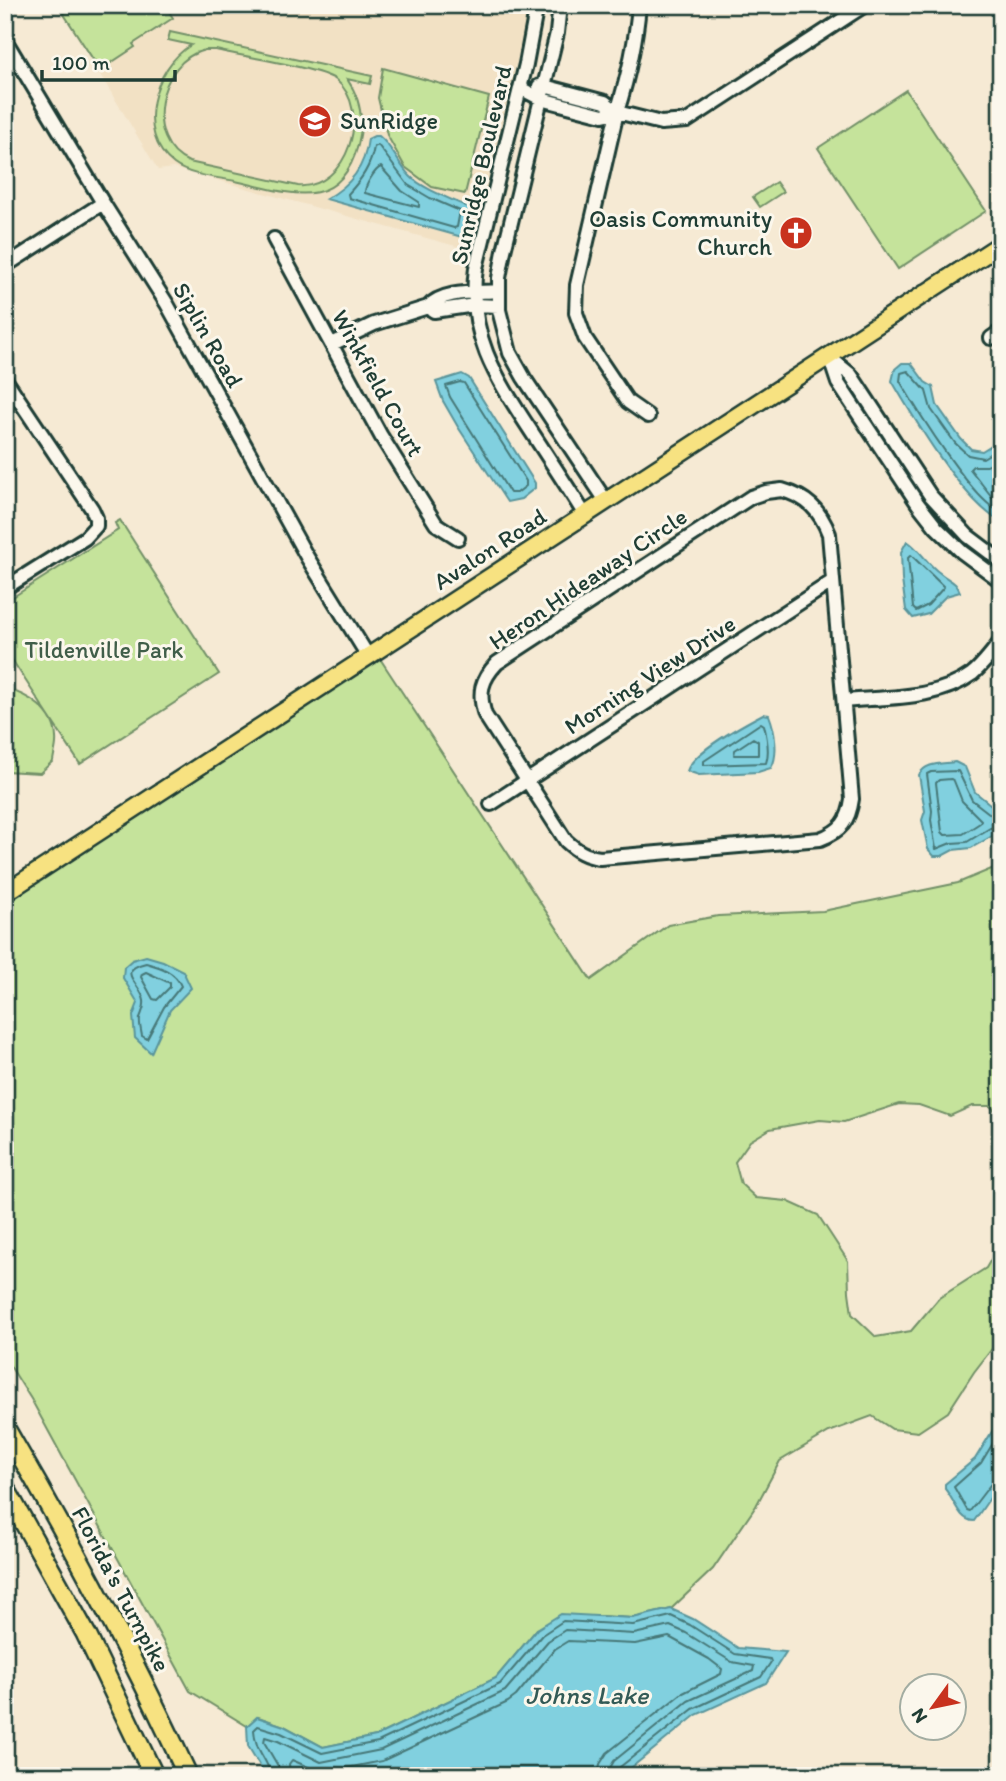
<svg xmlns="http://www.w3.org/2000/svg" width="1006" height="1781" font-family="Itim,sans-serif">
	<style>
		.built { fill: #f2e1c4 }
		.green { fill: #c5e39b; stroke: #729068; stroke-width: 2; fill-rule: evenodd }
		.water { fill: #81d0df; stroke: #5a959b; stroke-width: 2 }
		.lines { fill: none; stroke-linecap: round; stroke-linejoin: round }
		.shore { stroke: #467878; stroke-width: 2 }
		.minor-casing { stroke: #1f3d34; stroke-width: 18 }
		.major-casing { stroke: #1f3d34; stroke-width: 21 }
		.highway-casing { stroke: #1f3d34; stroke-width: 23 }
		.minor { stroke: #fbf7ec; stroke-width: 12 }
		.major { stroke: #f7e281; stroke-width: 16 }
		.highway { stroke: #f7e281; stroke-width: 18 }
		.labels { text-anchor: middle; stroke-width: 6; stroke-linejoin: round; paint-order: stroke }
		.poi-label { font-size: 24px; fill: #1f3d34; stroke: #fbf7ec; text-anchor: start }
		.street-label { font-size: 24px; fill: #1f3d34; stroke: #fbf7ec }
		.park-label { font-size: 24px; fill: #405e49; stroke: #fbf7ec }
		.water-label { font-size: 26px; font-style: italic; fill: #335a56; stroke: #fbf7ec }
	</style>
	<rect width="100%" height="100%" fill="#f6ead4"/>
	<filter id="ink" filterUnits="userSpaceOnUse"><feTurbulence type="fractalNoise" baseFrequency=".0143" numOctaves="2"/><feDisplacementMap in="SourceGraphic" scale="14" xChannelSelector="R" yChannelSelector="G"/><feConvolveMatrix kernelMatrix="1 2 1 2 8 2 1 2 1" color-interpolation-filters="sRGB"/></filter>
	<g filter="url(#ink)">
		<!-- built -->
		<path class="built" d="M58 5H531L470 250 173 168 158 170Z"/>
		<!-- green -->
		<path class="green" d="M58 5H165L173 18 133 44 135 47 100 70Z
			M170 32 372 76 370 84 347 79C361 99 364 122 358 145 339 215 287 192 235 181 216 177 190 176 174 164 134 134 154 67 191 45L168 40ZM205 50H216C240 56 320 68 336 80 373 110 347 190 298 186L189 162C142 142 158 60 205 50Z
			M383 68 489 97 465 194 432 187 405 167 387 135 378 98Z
			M906 90 986 211 898 269 818 148Z
			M776 182 783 192 760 207 753 197Z
			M120 520 219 674 80 764 5 649V602L118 530 115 523Z
			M375 651 591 980 668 925 718 916 823 911 958 883 1001 865V1116L990 1106H972L950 1116 919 1105 899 1104 844 1122 820 1120 770 1129 750 1141 735 1162 741 1184 756 1198 787 1201 818 1215 848 1261 849 1292 852 1314 876 1337 911 1331 939 1298 986 1268 1001 1242V1337L974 1372 948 1412 918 1432 892 1429 872 1416 829 1432 780 1461 756 1506 713 1569 671 1609 633 1618 602 1616 537 1629 496 1678 376 1736 323 1747 284 1726 258 1717 247 1726 190 1691 31 1399 5 1358V893Z
			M5 689C28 694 55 711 56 738 57 745 54 753 53 761L40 773 5 771Z"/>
		<!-- water -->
		<path class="water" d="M374 136H379C392 146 398 164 410 176 421 188 453 200 470 208L462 237 326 199C351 185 365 167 368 139Z
			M902 363H911L925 382 933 387 937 405 961 439 971 449 982 451 1001 439V517L996 519C958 493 916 422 892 381L895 369Z
			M462 374 469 378 535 483V488L521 499 507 502 458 427 443 401 436 382Z
			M907 541C920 549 927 564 940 573 948 580 957 582 960 592L946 596 928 614 913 618 906 610 902 580 901 552Z
			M763 714 769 715C775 730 779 755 771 768L758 772 699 775 687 771C693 752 744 724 763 714Z
			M955 762 965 767 975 792 1001 813V831L971 848 953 850 942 856H934L928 849 922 820 925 811 919 775C925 762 942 764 955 762Z
			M146 956 163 961 183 971 191 988 170 1010 151 1053 135 1038 133 1016 138 1003 123 978 124 967 132 960Z
			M1001 1417V1482L974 1521C959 1521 954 1499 945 1489V1484L975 1459Z
			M671 1609 693 1619 738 1648 786 1652 766 1683 696 1715 621 1776H266L248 1746 247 1726 257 1717 284 1726 323 1747 376 1736 496 1678 537 1629 561 1614 633 1618Z"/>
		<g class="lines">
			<!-- shore -->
			<path class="shore" d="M378 145 408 185 430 198 460 211 457 227 454 228 349 198 348 194C361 180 371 166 374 147Z
				M381 167 402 191 419 202V207L365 193C364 187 375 169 381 167Z
				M460 382 464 383 526 481V486L517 493H510L450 397 446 386Z
				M1001 447 983 458 968 455 955 443 931 409 926 391 908 371 901 373 900 381C914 405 977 508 1001 511
				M1001 458 987 466H973L970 469 992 497 1001 502
				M911 555 944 587 928 605 916 611 913 608 908 558Z
				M761 723 764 725C767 737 770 752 766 763L704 765V761Z
				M753 738 758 741V755H734L735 750Z
				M951 779 954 781 962 801 981 820 980 823 963 834 945 835 942 832 936 783 939 780Z
				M1001 818 994 817 972 800 958 771 931 772 927 774 932 811 931 820 936 849 951 843 967 842 990 828 1001 826
				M146 963C160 967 175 971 181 986L164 1007 147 1039 142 1036C141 1030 139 1023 140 1018 142 1012 145 1008 144 1001 142 984 113 971 146 963Z
				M146 972 170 983V987L157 1000 153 999 141 977 142 974Z
				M1001 1430 981 1463 954 1487 967 1510 970 1511 993 1481 1001 1478
				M271 1776C268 1759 255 1752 254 1730L258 1726 281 1733 322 1753 378 1742 500 1684 542 1635 563 1621 633 1625 671 1616 690 1625 735 1654 770 1659 771 1662 761 1677 693 1709 620 1767 618 1776
				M280 1776 278 1766 264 1742 265 1737 278 1741 321 1762 381 1750 505 1691 548 1641 565 1630 634 1634 670 1626 686 1633 732 1662 754 1666 753 1671 688 1701 614 1761 610 1768 609 1776
				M290 1776 289 1764 292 1760 322 1773 382 1761 508 1702 516 1696 555 1649 568 1641 635 1644 669 1637 709 1659 722 1669 721 1674 681 1694 607 1753 600 1764 598 1776"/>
			<defs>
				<path id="minor" d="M537 5 526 64 476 268C467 333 495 376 529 428 548 457 567 486 585 515
					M560 5 557 33 504 251 499 278V310L510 353 524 378 606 501
					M639 5C636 42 628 77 617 112L577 285 576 313 585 338 628 402 648 416
					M5 40 103 203 167 304 307 557 368 656
					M539 86H544L605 102 617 112
					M520 88 541 99 603 115 617 112 661 123 687 121 865 5
					M274 239 381 436 436 524 458 538
					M5 266 103 203
					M498 291C477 293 443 290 428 307L434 311 475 305 499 306
					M991 338 1001 331
					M332 344 374 324 428 307
					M829 356 838 383 918 504 936 527 962 552 1001 581
					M829 357 851 375 930 495 968 536 1001 561
					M5 379 92 509 96 518V526L85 538 5 588
					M782 490C807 497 820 510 829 534L852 799C849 821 841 831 820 839L600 858C585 856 577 851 566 841L485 715C478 693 481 680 497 663L751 497 766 492Z
					M844 701C885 697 937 700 972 674 983 665 992 653 1001 641
					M491 804 833 581"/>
				<path id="major" d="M5 893 1001 244"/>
				<path id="highway" d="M5 1428C71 1541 133 1657 188 1776
					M5 1488 86 1634 154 1776"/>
			</defs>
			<!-- minor casing -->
			<use href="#minor" class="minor-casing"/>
			<!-- major casing -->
			<use href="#major" class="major-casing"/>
			<!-- highway casing -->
			<use href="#highway" class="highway-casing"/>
			<!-- minor -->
			<use href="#minor" class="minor"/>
			<!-- major -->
			<use href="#major" class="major"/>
			<!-- highway -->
			<use href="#highway" class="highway"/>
		</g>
	</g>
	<!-- icons -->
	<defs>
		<symbol id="school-disc" viewBox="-11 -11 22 22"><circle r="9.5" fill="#c8321e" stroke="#fbf7ec"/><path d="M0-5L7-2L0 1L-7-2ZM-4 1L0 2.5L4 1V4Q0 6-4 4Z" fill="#fff"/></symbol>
		<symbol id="church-disc" viewBox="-11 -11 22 22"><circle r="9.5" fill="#c8321e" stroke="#fbf7ec"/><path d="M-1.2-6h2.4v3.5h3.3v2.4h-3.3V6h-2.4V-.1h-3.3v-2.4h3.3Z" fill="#fff"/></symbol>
	</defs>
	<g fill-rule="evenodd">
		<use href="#school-disc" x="296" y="102" width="38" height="38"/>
		<use href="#church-disc" x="777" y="214" width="38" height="38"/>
	</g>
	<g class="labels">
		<!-- poi labels -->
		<g class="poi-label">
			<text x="340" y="129">SunRidge</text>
			<text x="772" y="227" text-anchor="end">Oasis Community<tspan x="772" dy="28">Church</tspan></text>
		</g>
		<!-- street labels -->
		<g class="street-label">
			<text transform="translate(481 165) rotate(-77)" y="8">Sunridge Boulevard</text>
			<text transform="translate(208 335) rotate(60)" y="8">Siplin Road</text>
			<text transform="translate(378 383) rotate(61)" y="8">Winkfield Court</text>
			<text transform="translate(490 549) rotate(-33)" y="8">Avalon Road</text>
			<text transform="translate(588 579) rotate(-34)" y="8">Heron Hideaway Circle</text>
			<text transform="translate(650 675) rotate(-33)" y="8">Morning View Drive</text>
			<text transform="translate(121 1589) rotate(62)" y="8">Florida's Turnpike</text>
		</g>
		<!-- park labels -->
		<g class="park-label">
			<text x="104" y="658">Tildenville Park</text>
		</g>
		<!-- water labels -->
		<g class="water-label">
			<text x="587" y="1704">Johns Lake</text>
		</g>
	</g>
	<!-- margin -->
	<rect width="1006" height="1781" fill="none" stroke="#fbf7ec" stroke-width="28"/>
	<rect x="14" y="14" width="978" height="1753" fill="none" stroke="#1f3d34" stroke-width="2.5" filter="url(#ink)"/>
	<!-- north arrow -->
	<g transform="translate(933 1707) rotate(237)"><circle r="33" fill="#fbf7ec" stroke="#a3ada2" stroke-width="2"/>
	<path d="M0-5L12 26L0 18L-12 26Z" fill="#c8321e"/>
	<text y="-10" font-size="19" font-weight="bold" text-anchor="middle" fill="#1f3d34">N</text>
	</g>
	<!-- scale -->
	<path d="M42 70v10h133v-10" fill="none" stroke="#1f3d34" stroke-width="3.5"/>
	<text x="52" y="70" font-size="21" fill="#1f3d34" stroke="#fbf7ec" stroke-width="5" paint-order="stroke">100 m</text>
</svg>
